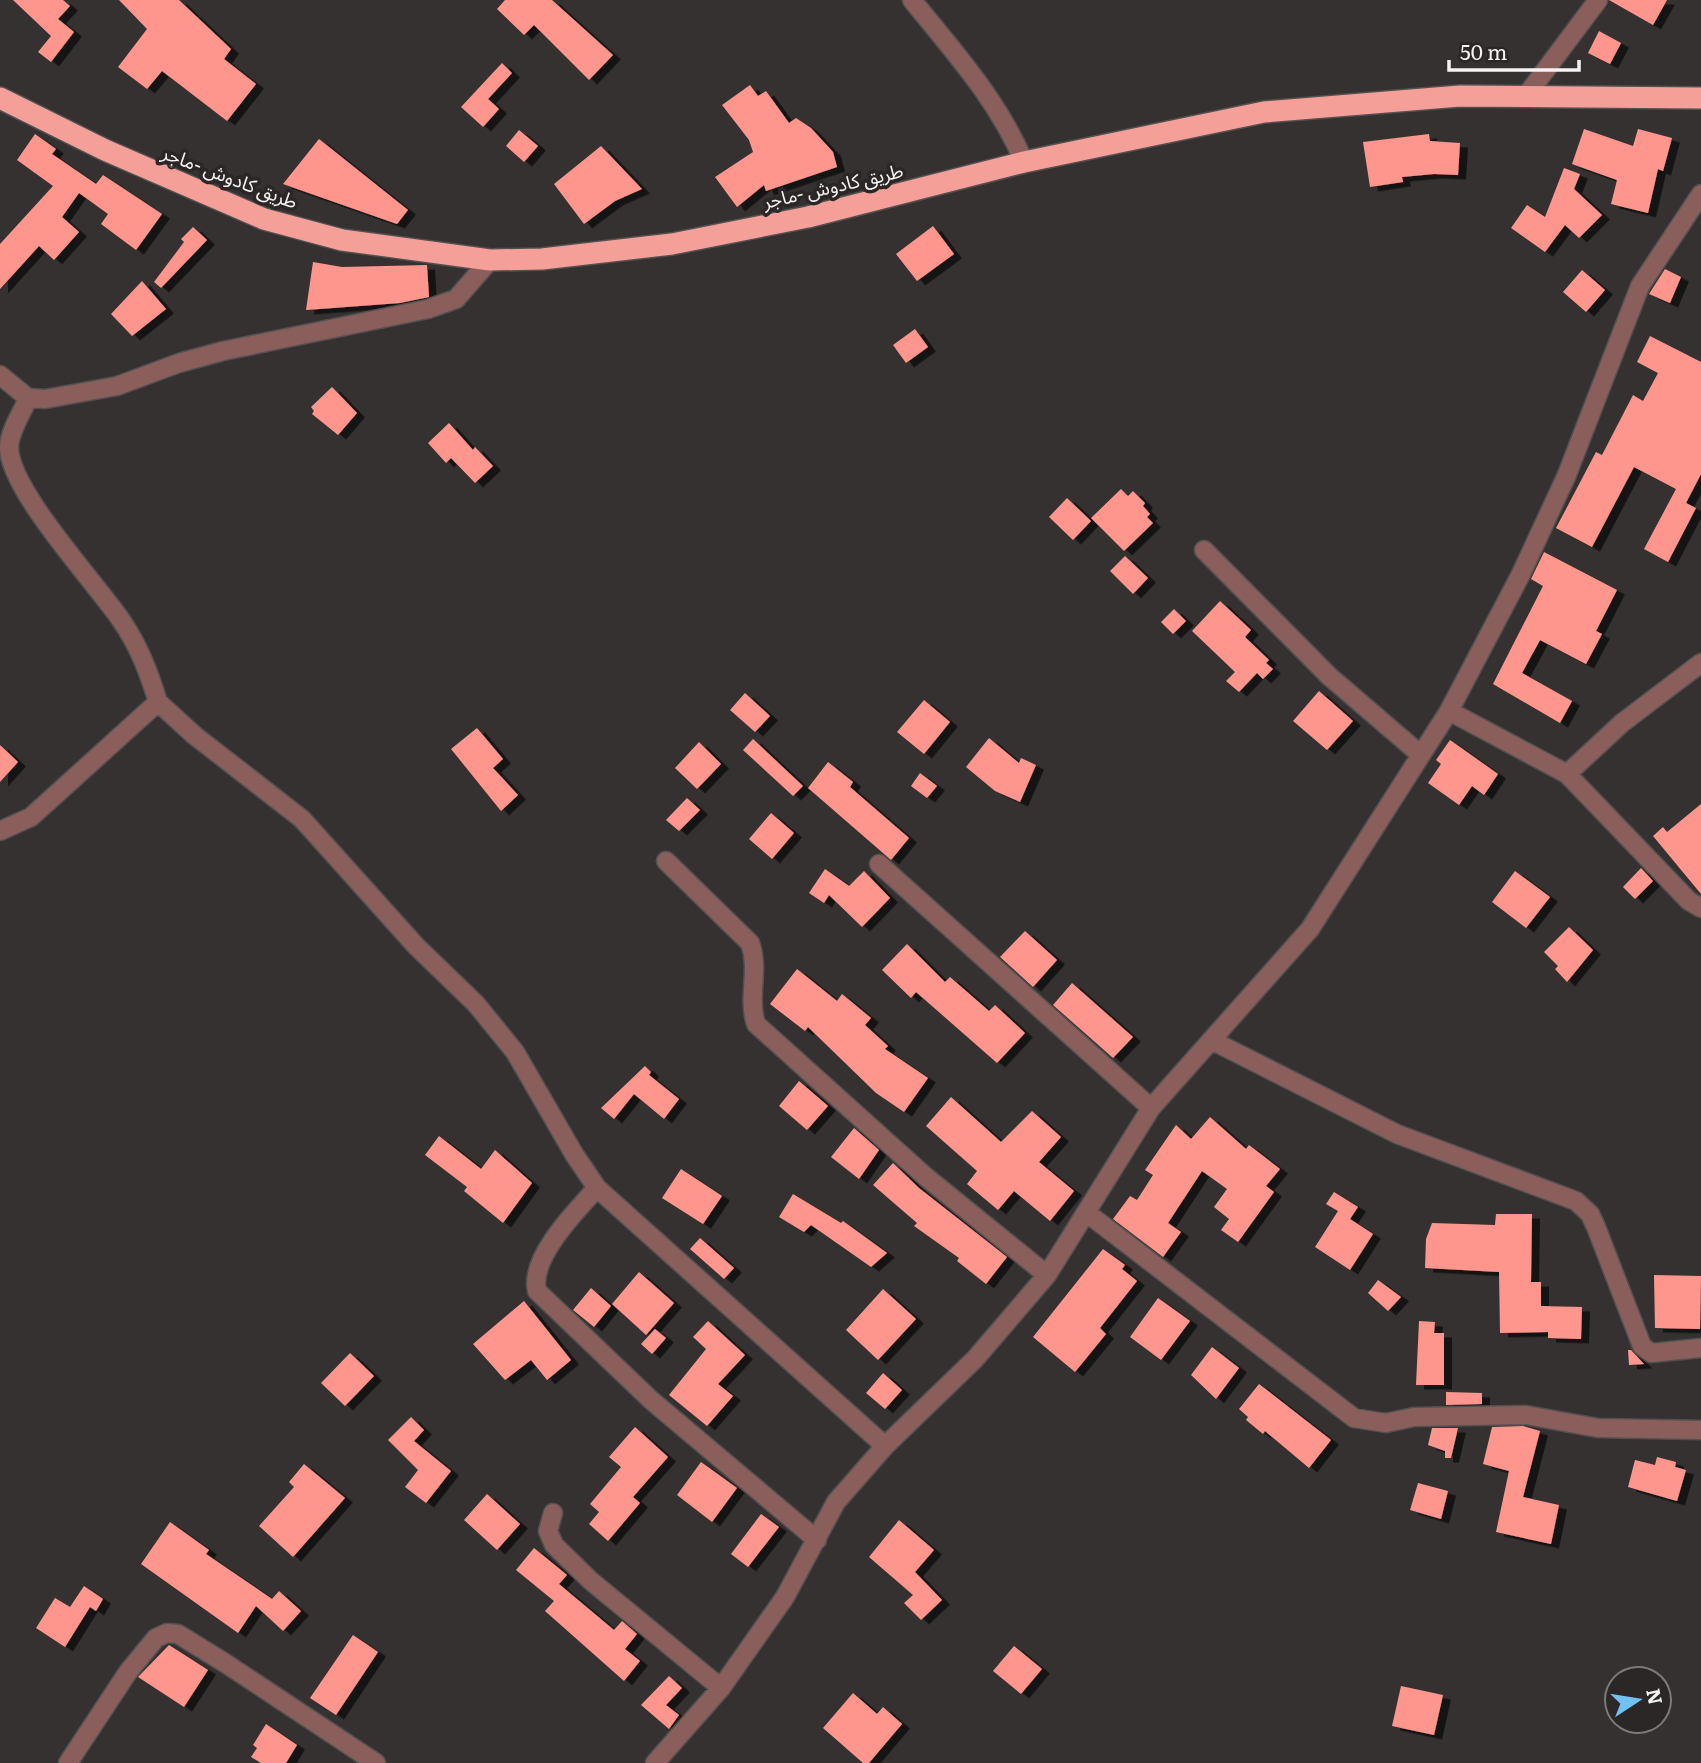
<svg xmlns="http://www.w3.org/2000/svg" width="1701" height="1763" font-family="Literata,'Noto Sans Arabic',serif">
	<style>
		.building { fill: #ff968e; filter: url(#shadow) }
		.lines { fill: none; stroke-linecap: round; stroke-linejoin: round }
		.minor-casing { stroke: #545050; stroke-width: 21 }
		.highway-casing { stroke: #545050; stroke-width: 24 }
		.minor { stroke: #8a5f5b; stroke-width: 18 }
		.highway { stroke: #f4a099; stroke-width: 21 }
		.labels { text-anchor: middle; stroke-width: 7; stroke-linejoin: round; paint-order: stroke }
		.street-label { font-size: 19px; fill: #f5f3f3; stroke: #2b2727 }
	</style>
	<defs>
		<filter id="shadow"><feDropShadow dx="8" dy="4.5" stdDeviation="0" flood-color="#0009"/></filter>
	</defs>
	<rect width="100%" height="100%" fill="#353131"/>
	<!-- building -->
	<path class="building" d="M13 0H63L70 6 58 19 74 32 51 62 38 52 51 36Z
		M119 0H179L231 49 224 59 256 84 227 121 162 71 147 89 118 67 147 29Z
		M505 0H552L613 55 589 80 534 25 524 35 497 9Z
		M1609 0H1667L1653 25Z
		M1599 31 1621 43 1610 64 1588 53Z
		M502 63 512 73 488 99 499 109 483 127 461 107Z
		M750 85 758 96 766 91 789 123 796 118 811 128 833 152 837 167 766 191 764 185 737 207 715 177 753 152 749 140 722 105Z
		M1584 129 1633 146 1638 129 1672 138 1663 171 1658 169 1648 213 1611 204 1617 180 1572 164Z
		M519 130 538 146 524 162 506 146Z
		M35 134 56 149 52 154 96 184 103 175 162 214 136 250 101 224 108 214 79 193 62 217 79 232 54 260 39 246 0 289V244L53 186 17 160Z
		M1429 134 1430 141 1460 143 1458 175 1434 174 1402 177 1403 182 1370 187 1363 142Z
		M319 139 408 210 397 224 283 184Z
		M601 146 642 189 615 201 584 224 554 184Z
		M1564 168 1580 174 1574 189 1602 215 1579 238 1565 225 1545 252 1511 228 1527 205 1545 217Z
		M933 226 954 254 917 281 896 254Z
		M193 227 207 240 161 288 154 282 184 242 181 239Z
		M313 262 342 267 427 265 429 297 400 303 306 310Z
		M1665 269 1681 277 1670 303 1649 294Z
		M1582 270 1605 290 1586 312 1563 292Z
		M142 281 166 309 132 336 111 314Z
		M915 329 928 347 906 363 893 345Z
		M1650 336 1701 362V474L1686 503 1696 508 1668 562 1644 549 1676 489 1634 467 1592 547 1556 528 1596 452 1602 455 1633 395 1643 401 1658 373 1637 362Z
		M332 387 357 413 338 435 312 414 314 411 311 407Z
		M449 423 473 450 475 447 493 466 475 483 451 458 446 463 428 443Z
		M1121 489 1128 496 1133 491 1145 503 1143 506 1150 514 1147 517 1153 523 1124 551 1091 518Z
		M1067 498 1091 521 1073 540 1049 517Z
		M1544 552 1617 590 1596 631 1602 634 1586 664 1540 640 1522 673 1572 701 1560 723 1493 684 1543 586 1531 579Z
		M1125 556 1148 578 1133 594 1110 571Z
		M1220 601 1251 630 1245 637 1269 660 1266 663 1273 669 1263 679 1257 673 1239 692 1226 681 1235 672 1192 631Z
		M1174 609 1186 621 1173 634 1161 622Z
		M1319 691 1353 721 1327 750 1293 721Z
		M745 693 770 716 755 732 730 710Z
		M924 700 950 722 924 754 897 732Z
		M477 728 503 759 493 768 518 795 501 811 451 749Z
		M989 738 1019 763 1021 758 1036 765 1020 802 995 791 966 767Z
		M753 739 803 786 793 796 743 750Z
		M1450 740 1498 774 1484 795 1472 786 1459 805 1428 783 1441 764 1436 760Z
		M699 742 721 764 697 789 675 768Z
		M0 745 18 762 0 782Z
		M828 762 853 782 850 787 909 838 891 860 808 788Z
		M920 773 937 786 927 798 911 786Z
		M687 798 700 810 679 831 666 820Z
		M1701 804V894L1653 836 1663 827 1667 832Z
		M771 813 794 833 772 859 749 839Z
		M1641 868 1653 881 1635 899 1623 887Z
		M825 869 849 886 864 871 890 898 862 927 829 895 824 903 809 893Z
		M1515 871 1550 897 1526 928 1492 902Z
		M1569 927 1593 950 1567 982 1555 969 1558 966 1544 952Z
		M1025 931 1057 960 1033 987 1000 957Z
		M907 944 945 982 950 977 989 1011 995 1005 1025 1033 997 1063 916 992 911 998 882 970Z
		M797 969 837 1001 842 994 871 1018 865 1025 888 1046 885 1049 928 1078 904 1112 876 1093 808 1027 805 1031 770 1004Z
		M1072 983 1133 1037 1113 1058 1053 1005Z
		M645 1066 651 1072 649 1075 679 1099 664 1119 634 1094 614 1119 601 1108Z
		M799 1081 828 1106 807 1130 779 1106Z
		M951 1097 1001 1142 1032 1111 1061 1137 1039 1162 1074 1191 1050 1221 1014 1191 998 1210 967 1184 977 1171 926 1126Z
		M1210 1117 1246 1149 1249 1145 1280 1169 1266 1186 1274 1192 1238 1242 1221 1230 1229 1219 1214 1207 1227 1189 1202 1171 1168 1223 1181 1232 1163 1257 1113 1219 1130 1196 1137 1200 1153 1175 1145 1170 1176 1125 1191 1139Z
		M854 1128 879 1150 859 1179 831 1157Z
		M439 1136 481 1169 495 1150 532 1183 503 1223 464 1191 467 1187 425 1155Z
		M893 1163 919 1188 1007 1257 986 1284 957 1261 959 1258 914 1226 917 1223 873 1185Z
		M681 1169 722 1196 703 1224 662 1198Z
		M1334 1192 1358 1207 1350 1219 1373 1234 1350 1270 1315 1247 1338 1211 1326 1204Z
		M793 1194 841 1223 843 1221 887 1253 871 1267 811 1225 804 1232 779 1217Z
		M1496 1214H1532L1531 1282H1541V1306L1582 1307 1581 1339 1548 1338V1332L1500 1333 1499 1272 1425 1268 1426 1239 1432 1223 1495 1225Z
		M700 1238 734 1268 724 1279 690 1249Z
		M1103 1249 1125 1265 1122 1269 1137 1281 1100 1328 1106 1334 1075 1372 1033 1337Z
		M639 1272 674 1303 646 1335 612 1304Z
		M1654 1275 1701 1276 1700 1329 1655 1328Z
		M1378 1280 1401 1297 1388 1311 1368 1293Z
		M591 1288 611 1306 594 1327 573 1310Z
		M883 1289 916 1319 878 1360 846 1330Z
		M1158 1298 1190 1321 1161 1360 1130 1337Z
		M524 1301 571 1360 547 1380 531 1360 505 1380 473 1344Z
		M708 1321 745 1355 718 1384 733 1396 707 1426 669 1395 706 1349 693 1337Z
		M1419 1321 1435 1322 1434 1333H1444V1385H1416Z
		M655 1329 666 1338 652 1354 641 1344Z
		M1212 1347 1239 1368 1216 1399 1191 1375Z
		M1628 1350H1631L1644 1364 1629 1365Z
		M350 1353 374 1376 345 1406 321 1383Z
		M883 1373 902 1390 885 1409 866 1393Z
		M1259 1384 1331 1440 1309 1468 1265 1431 1263 1434 1246 1420 1248 1417 1239 1409Z
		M1446 1392 1482 1393V1404L1446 1405Z
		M411 1417 424 1430 414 1441 451 1471 426 1503 405 1487 418 1470 388 1440Z
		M1523 1426 1540 1431 1523 1497 1559 1505 1551 1544 1496 1532 1509 1471 1483 1464 1492 1427Z
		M635 1427 668 1457 633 1497 640 1503 608 1541 589 1524 599 1512 590 1504 621 1467 609 1457Z
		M1432 1428H1458L1451 1458H1445V1451L1428 1445Z
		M1657 1457 1676 1462 1675 1467 1686 1470 1677 1501 1628 1487 1635 1460 1655 1465Z
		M701 1462 737 1488 712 1522 677 1495Z
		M304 1464 345 1498 293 1557 259 1526 294 1487 289 1482Z
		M1418 1483 1448 1491 1441 1519 1410 1510Z
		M487 1494 520 1524 497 1550 464 1520Z
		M761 1514 779 1527 748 1567 731 1554Z
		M899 1520 934 1550 915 1572 942 1600 921 1620 904 1603 913 1595 869 1557Z
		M170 1522 209 1550 206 1554 272 1599 279 1591 301 1611 283 1631 256 1606 238 1633 141 1564Z
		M534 1548 567 1575 559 1584 614 1630 622 1621 637 1634 625 1649 640 1661 624 1681 545 1611 554 1601 516 1570Z
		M84 1586 103 1599 96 1611 90 1607 65 1647 36 1628 55 1598 70 1607Z
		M353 1635 378 1652 336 1715 310 1698Z
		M169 1645 208 1670 184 1707 138 1677Z
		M1014 1646 1042 1669 1021 1694 993 1671Z
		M669 1676 682 1688 666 1705 679 1715 669 1729 641 1705Z
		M1401 1686 1443 1695 1434 1735 1392 1726Z
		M853 1693 877 1714 883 1707 902 1724 869 1763H863L823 1728Z
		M266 1724 297 1745 286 1763H261L251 1757 257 1748 253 1745Z"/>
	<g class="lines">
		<defs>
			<path id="minor" d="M912 0C954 52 998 100 1024 162
				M1526 96 1598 0
				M0 375 28 398 45 399 117 386 179 363 223 351 428 309 456 299 490 260
				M1204 550 1329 676 1421 755
				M158 702 194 735 302 819 416 946 476 1004 515 1052 574 1154 597 1188 885 1446
				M1449 711 1567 774 1689 901 1701 908
				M1567 774 1622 723 1701 663
				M0 831 31 817 158 702C149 673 139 646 121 620 95 582 9 490 9 447 9 432 23 411 28 398
				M666 861 750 943C760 970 747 997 756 1024L926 1177 1047 1275
				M879 864 1151 1108
				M1211 1040 1397 1134 1576 1201 1590 1214 1596 1227 1642 1346 1651 1353 1701 1348
				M597 1188C576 1211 529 1258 537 1291L651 1400 817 1540
				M1087 1213 1354 1418 1386 1423 1414 1417 1526 1415 1598 1428 1701 1430
				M553 1513 548 1531 554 1545 591 1581 721 1688
				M68 1763 128 1672 156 1638 167 1633 178 1634 225 1663 376 1763
				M655 1763 721 1688 785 1597 836 1502 885 1446 975 1359 1047 1275 1151 1108 1310 929 1449 711 1520 576 1566 477 1640 286 1701 194"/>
			<path id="highway" d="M0 98 105 150 264 219 342 240 490 260 542 259 672 244 808 217 1024 162 1264 112 1460 96 1701 98"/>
		</defs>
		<!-- minor casing -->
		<use href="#minor" class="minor-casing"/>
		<!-- highway casing -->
		<use href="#highway" class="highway-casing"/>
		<!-- minor -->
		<use href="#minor" class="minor"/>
		<!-- highway -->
		<use href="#highway" class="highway"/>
	</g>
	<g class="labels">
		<!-- street labels -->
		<g class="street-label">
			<text transform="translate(230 177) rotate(21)" y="7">طريق كادوش -ماجر</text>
			<text transform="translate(833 186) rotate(-13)" y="7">طريق كادوش -ماجر</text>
		</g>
	</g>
	<!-- north arrow -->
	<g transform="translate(1638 1700) rotate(78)"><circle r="33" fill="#2b2727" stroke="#7c7979" stroke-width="2"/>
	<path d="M0-5L12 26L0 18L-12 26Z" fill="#71c1f5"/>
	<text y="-10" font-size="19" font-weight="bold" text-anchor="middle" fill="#f5f3f3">N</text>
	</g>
	<!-- scale -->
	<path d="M1449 60v10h130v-10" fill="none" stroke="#f5f3f3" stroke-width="3.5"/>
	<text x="1460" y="60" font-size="21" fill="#f5f3f3" stroke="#2b2727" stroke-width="5" paint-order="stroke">50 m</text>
</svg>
